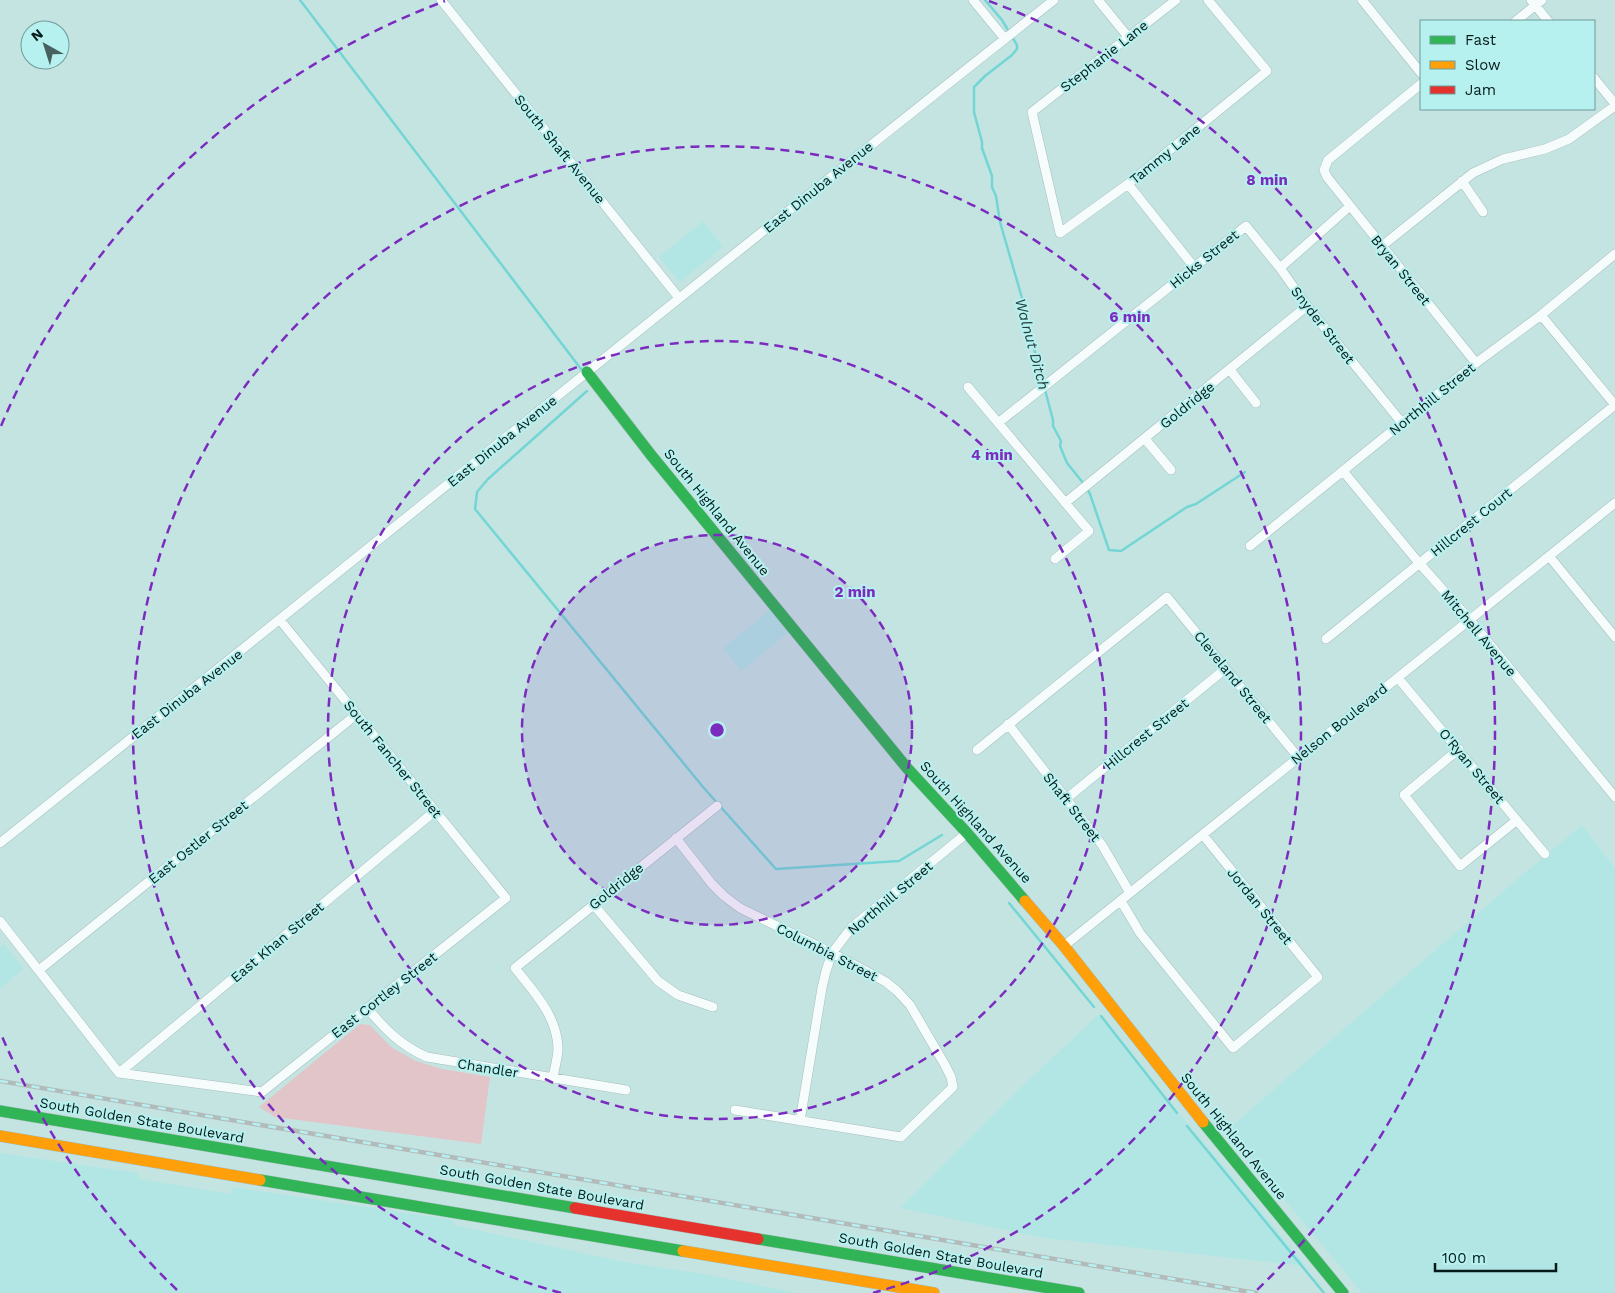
<svg xmlns="http://www.w3.org/2000/svg" width="1615" height="1293" font-family="'Work Sans',sans-serif">
	<style>
		.built { fill: #b2e6e4 }
		.green { fill: #e2c5c8 }
		.lines { fill: none; stroke-linecap: round; stroke-linejoin: round }
		.stream { stroke: #73d6d4; stroke-width: 2.5 }
		.street-casing { stroke: #a5bebd; stroke-width: 10 }
		.fast-casing { stroke: #a5bebd; stroke-width: 12 }
		.slow-casing { stroke: #a5bebd; stroke-width: 12 }
		.jam-casing { stroke: #a5bebd; stroke-width: 12 }
		.street { stroke: #f6fbfb; stroke-width: 9 }
		.fast { stroke: #30b455; stroke-width: 11 }
		.slow { stroke: #ff9f0a; stroke-width: 11 }
		.jam { stroke: #e5322d; stroke-width: 11 }
		.rail-casing { stroke: #b2bbba; stroke-width: 4.5 }
		.rail { stroke: #b7f1ef; stroke-width: 2.5; stroke-dasharray: 8; stroke-linecap: butt }
		.ring { fill: none; stroke: #7b2cbf; stroke-width: 2.5; stroke-dasharray: 9 6 }
		.labels { text-anchor: middle; stroke-width: 4; stroke-linejoin: round; paint-order: stroke }
		.street-label { font-size: 14px; fill: #041b1a; stroke: #b7f1ef }
		.water-label { font-size: 15px; font-style: italic; fill: #213d3c; stroke: #b7f1ef }
		.centre { fill: #7b2cbf; stroke: #b7f1ef; stroke-width: 2.5 }
		.ring-label { font-size: 15px; text-anchor: middle; font-weight: bold; fill: #7b2cbf; stroke: #b7f1ef; stroke-width: 4; stroke-linejoin: round; paint-order: stroke }
	</style>
	<rect width="100%" height="100%" fill="#c4e4e2"/>
	<!-- built -->
	<path class="built" d="M703 221 723 247 680 282 659 257Z
		M771 609 789 632 741 671 723 648Z
		M1582 825 1615 868V1293H1362L1227 1130 1528 870Z
		M4 944 23 969 0 989V947Z
		M1098 1015 1189 1125 1306 1266 1044 1238 900 1208 1014 1094Z
		M0 1153 138 1173 139 1179 230 1194 233 1187 453 1220 454 1225 619 1261 709 1275 797 1293H0Z"/>
	<!-- green -->
	<path class="green" d="M360 1024 370 1025 391 1047 416 1061 442 1069 490 1077 481 1144 275 1117 259 1107Z"/>
	<g class="lines">
		<!-- stream -->
		<path class="stream" d="M300 0 581 369
			M985 0 1002 20 1017 45V49L1012 55 985 76 974 87V112L982 142V148L992 176V187L996 196 1000 222 1022 298 1026 318 1053 420V426L1061 441 1060 446 1067 463 1084 484
			M587 391 488 479 477 492 475 509 703 787 776 869 899 861 942 835
			M1087 489 1090 494 1109 550 1121 551 1187 507 1196 504 1245 472
			M1009 903 1094 1007
			M1101 1016 1177 1113
			M1187 1126 1324 1293"/>
		<defs>
			<path id="street" d="M441 0 679 298
				M973 0 1005 39
				M1098 0 1129 38
				M1176 0 1032 112 1060 233 1128 184 1267 71 1208 0
				M1362 0 1421 73
				M1531 0 1548 21
				M1516 21 1542 0
				M1594 78 1615 104
				M1421 84 1328 160 1324 170 1327 177 1476 363
				M1462 181 1483 212
				M1128 184 1194 267
				M1382 246 1473 173 1503 159 1545 149 1569 139 1615 106
				M1280 268 1350 206
				M1541 315 1615 405
				M1230 370 1256 403
				M968 387 1089 531 1055 559
				M998 423 1246 226 1280 268 1307 306 1402 423
				M1145 439 1171 470
				M1343 471 1419 563 1470 620 1615 797
				M1065 503 1307 306
				M1250 546 1476 363 1541 315 1615 254
				M1549 556 1615 637
				M1326 639 1615 405
				M1398 678 1545 854
				M1008 724 1102 845 1130 893
				M1459 749 1404 795 1460 866 1517 820
				M977 750 1167 597 1298 757
				M1066 799 1225 669
				M676 838 712 884 724 896 740 908 832 953 886 982 897 991 910 1005 945 1065 951 1077 953 1087 901 1137 735 1110
				M0 843C352 563 701 278 1054 0
				M1121 901 1140 933 1233 1048 1318 977 1203 835
				M593 904 658 981 678 995 713 1007
				M0 921 119 1073
				M1064 946 1615 503
				M39 970 357 714
				M367 1008C385 1029 401 1046 427 1057L626 1090
				M119 1073 262 1092 506 898 280 620
				M119 1073 435 811
				M553 1079C554 1069 558 1058 558 1048 557 1016 534 992 515 968L717 806
				M800 1121 822 988 826 971 832 953 852 927 967 833"/>
			<path id="fast" d="M587 372 651 455 907 768 967 833 1025 901
				M0 1111 575 1208
				M1203 1122 1343 1293
				M260 1180 683 1251
				M758 1239 1079 1293"/>
			<path id="slow" d="M1025 901 1064 946 1203 1122
				M0 1136 260 1180
				M683 1251 934 1293"/>
			<path id="jam" d="M575 1208 758 1239"/>
		</defs>
		<!-- street casing -->
		<use href="#street" class="street-casing"/>
		<!-- fast casing -->
		<use href="#fast" class="fast-casing"/>
		<!-- slow casing -->
		<use href="#slow" class="slow-casing"/>
		<!-- jam casing -->
		<use href="#jam" class="jam-casing"/>
		<!-- street -->
		<use href="#street" class="street"/>
		<!-- fast -->
		<use href="#fast" class="fast"/>
		<!-- slow -->
		<use href="#slow" class="slow"/>
		<!-- jam -->
		<use href="#jam" class="jam"/>
		<defs>
			<path id="rail" d="M0 1081 1256 1293"/>
		</defs>
		<!-- rail casing -->
		<use href="#rail" class="rail-casing"/>
		<!-- rail -->
		<use href="#rail" class="rail"/>
	</g>
	<!-- distance rings -->
	<circle cx="717" cy="730" r="195" fill="#7b2cbf" fill-opacity=".12"/>
	<g class="ring">
		<circle cx="717" cy="730" r="195"/>
		<circle cx="717" cy="730" r="389"/>
		<path d="M561 1293A584 584 0 1 1 873 1293"/>
		<path d="M177 1290A778 778 0 0 1 1 1034M1 426A778 778 0 0 1 445 1M989 1A778 778 0 0 1 1257 1290"/>
	</g>
	<g class="labels">
		<!-- street labels -->
		<g class="street-label">
			<text transform="translate(1104 56) rotate(-38)" y="5">Stephanie Lane</text>
			<text transform="translate(560 149) rotate(51)" y="5">South Shaft Avenue</text>
			<text transform="translate(1165 154) rotate(-39)" y="5">Tammy Lane</text>
			<text transform="translate(818 187) rotate(-39)" y="5">East Dinuba Avenue</text>
			<text transform="translate(1204 259) rotate(-39)" y="5">Hicks Street</text>
			<text transform="translate(1401 270) rotate(51)" y="5">Bryan Street</text>
			<text transform="translate(1323 325) rotate(52)" y="5">Snyder Street</text>
			<text transform="translate(1432 399) rotate(-39)" y="5">Northhill Street</text>
			<text transform="translate(1187 405) rotate(-39)" y="5">Goldridge</text>
			<text transform="translate(502 441) rotate(-39)" y="5">East Dinuba Avenue</text>
			<text transform="translate(717 512) rotate(51)" y="5">South Highland Avenue</text>
			<text transform="translate(1471 522) rotate(-39)" y="5">Hillcrest Court</text>
			<text transform="translate(1479 633) rotate(50)" y="5">Mitchell Avenue</text>
			<text transform="translate(1233 677) rotate(51)" y="5">Cleveland Street</text>
			<text transform="translate(187 694) rotate(-38)" y="5">East Dinuba Avenue</text>
			<text transform="translate(1339 724) rotate(-39)" y="5">Nelson Boulevard</text>
			<text transform="translate(1146 734) rotate(-39)" y="5">Hillcrest Street</text>
			<text transform="translate(393 759) rotate(51)" y="5">South Fancher Street</text>
			<text transform="translate(1472 766) rotate(50)" y="5">O'Ryan Street</text>
			<text transform="translate(1072 807) rotate(52)" y="5">Shaft Street</text>
			<text transform="translate(976 822) rotate(48)" y="5">South Highland Avenue</text>
			<text transform="translate(198 842) rotate(-39)" y="5">East Ostler Street</text>
			<text transform="translate(616 886) rotate(-39)" y="5">Goldridge</text>
			<text transform="translate(890 898) rotate(-40)" y="5">Northhill Street</text>
			<text transform="translate(1260 906) rotate(51)" y="5">Jordan Street</text>
			<text transform="translate(277 942) rotate(-40)" y="5">East Khan Street</text>
			<text transform="translate(827 952) rotate(27)" y="5">Columbia Street</text>
			<text transform="translate(384 995) rotate(-38)" y="5">East Cortley Street</text>
			<text transform="translate(488 1068) rotate(9)" y="5">Chandler</text>
			<text transform="translate(142 1120) rotate(10)" y="5">South Golden State Boulevard</text>
			<text transform="translate(1234 1136) rotate(51)" y="5">South Highland Avenue</text>
			<text transform="translate(542 1187) rotate(10)" y="5">South Golden State Boulevard</text>
			<text transform="translate(941 1255) rotate(10)" y="5">South Golden State Boulevard</text>
		</g>
		<!-- water labels -->
		<g class="water-label">
			<text transform="translate(1032 344) rotate(75)" y="5">Walnut Ditch</text>
		</g>
	</g>
	<circle cx="717" cy="730" r="8" class="centre"/>
	<g class="ring-label">
		<text x="1267" y="185">8 min</text>
		<text x="1130" y="322">6 min</text>
		<text x="992" y="460">4 min</text>
		<text x="855" y="597">2 min</text>
	</g>
	<!-- legend -->
	<rect x="1420" y="20" width="175" height="90" fill="#b7f1ef" stroke="#6f9b9a"/>
	<rect x="1430" y="36" width="25" height="8" fill="#30b455" stroke="#6f9b9a"/>
	<text x="1465" y="45" font-size="15" fill="#041b1a">Fast</text>
	<rect x="1430" y="61" width="25" height="8" fill="#ff9f0a" stroke="#6f9b9a"/>
	<text x="1465" y="70" font-size="15" fill="#041b1a">Slow</text>
	<rect x="1430" y="86" width="25" height="8" fill="#e5322d" stroke="#6f9b9a"/>
	<text x="1465" y="95" font-size="15" fill="#041b1a">Jam</text>
	<!-- north arrow -->
	<g transform="translate(45 45) rotate(321)"><circle r="24" fill="#b7f1ef" stroke="#6f9b9a"/>
	<path d="M0-4L9 19L0 12L-9 19Z" fill="#476160"/>
	<text y="-8" font-size="14" font-weight="bold" text-anchor="middle" fill="#041b1a">N</text>
	</g>
	<!-- scale -->
	<path d="M1435 1263v8h121v-8" fill="none" stroke="#041b1a" stroke-width="2.5"/>
	<text x="1442" y="1263" font-size="15" fill="#041b1a" stroke="#b7f1ef" stroke-width="4" paint-order="stroke">100 m</text>
</svg>
